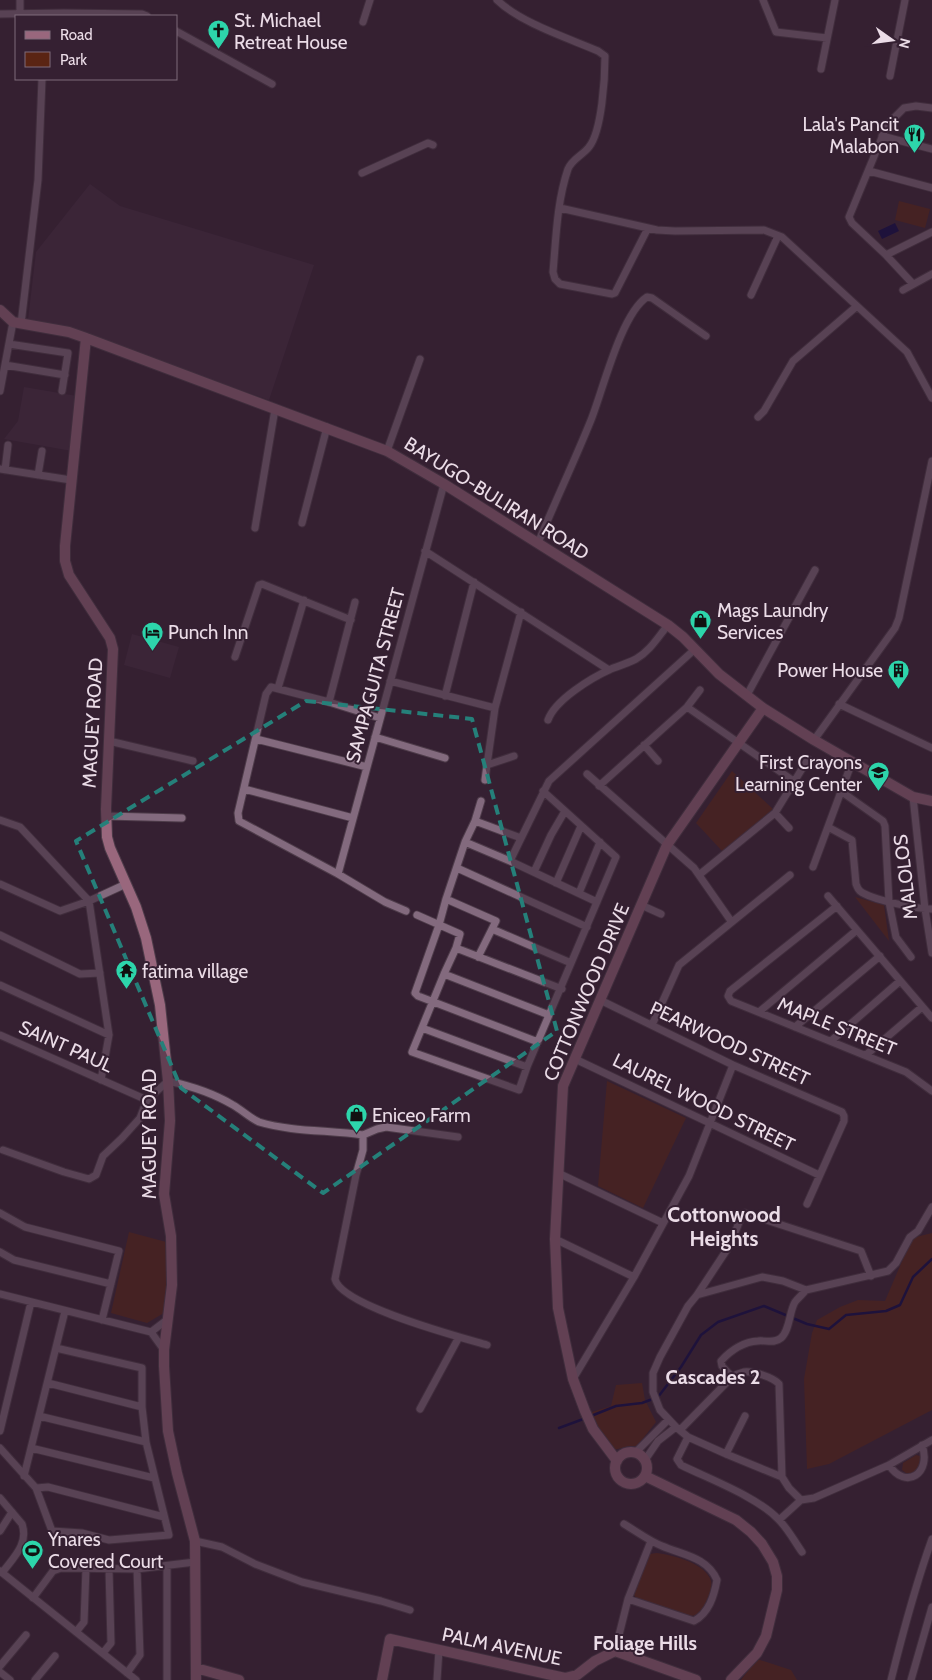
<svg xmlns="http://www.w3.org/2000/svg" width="932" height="1680" font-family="Cabin,sans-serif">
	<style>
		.built { fill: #432a3f }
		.green { fill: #5a2413 }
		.water { fill: #040048 }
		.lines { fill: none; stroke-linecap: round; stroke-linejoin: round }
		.stream { stroke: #040048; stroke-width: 2.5 }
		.street-casing { stroke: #4e3c4a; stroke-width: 9 }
		.secondary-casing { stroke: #4e3c4a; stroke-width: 12 }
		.street { stroke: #836a7e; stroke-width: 7 }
		.secondary { stroke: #99677d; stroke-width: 10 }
		.marked { fill: none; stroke: #25807a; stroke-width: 4; stroke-dasharray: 10 6; stroke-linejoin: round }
		.labels { text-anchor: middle; stroke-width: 4; stroke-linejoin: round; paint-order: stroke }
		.poi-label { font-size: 19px; fill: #ebdce7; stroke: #352032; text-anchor: start }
		.street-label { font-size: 19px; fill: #ebdce7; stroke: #352032 }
		.neighbourhood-label { font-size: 20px; font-weight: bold; fill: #ebdce7; stroke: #352032 }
		.quarter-label { font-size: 21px; font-weight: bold; fill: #ebdce7; stroke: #352032 }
	</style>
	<rect width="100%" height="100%" fill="#352032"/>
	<!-- built -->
	<path class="built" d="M90 184 120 206 314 265 269 400 179 368 28 320 36 252Z
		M24 387 77 396 72 451 4 439 18 421Z
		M132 634 179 647 170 678 124 665Z"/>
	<!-- green -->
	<path class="green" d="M899 201 930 209 925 228 895 220Z
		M732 771 773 809 723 852 696 823Z
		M855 897 884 905 889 941Z
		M607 1081 686 1118 643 1208 598 1186Z
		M129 1232 170 1243 169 1310 147 1323 111 1313Z
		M932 1233V1410L829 1464 807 1469 804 1379 812 1333 817 1320 840 1307 858 1300 885 1301 912 1238Z
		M642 1383 645 1400 656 1422 637 1446H629L614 1450 603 1439 589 1413 611 1406 616 1385Z
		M916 1455 920 1456 923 1460 922 1465 914 1474 906 1473 902 1470 903 1463Z
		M657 1553C672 1555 706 1563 711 1581 713 1588 708 1597 705 1604 702 1610 699 1615 691 1616L636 1598 633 1593 649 1554Z
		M757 1659 791 1670 797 1680H741Z"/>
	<!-- water -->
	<path class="water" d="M895 223 899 231 882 239 878 231Z"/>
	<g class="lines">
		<!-- stream -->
		<path class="stream" d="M591 1416 616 1406 642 1403 658 1397 681 1367 701 1335 718 1322 764 1306 807 1324 829 1329 846 1315 886 1311 900 1305 913 1277 932 1259
			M559 1428 586 1418"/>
		<defs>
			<path id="street" d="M497 0C521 23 568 38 598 51L605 56C605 77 602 131 589 147 583 155 572 159 568 169 557 201 556 238 553 272L555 279 560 284 612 294 615 293 648 228
				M763 0 776 32 827 38
				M20 13V0
				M0 14 64 13 142 14 147 16
				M363 22 370 0
				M176 31 272 84
				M821 69 835 0
				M890 76 905 0
				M882 136 932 149
				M869 171 932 188
				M362 173 428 143 433 145
				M560 208 657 230 675 231 764 230 782 237 907 352 932 398
				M886 255 932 232
				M913 284 886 255 852 223 849 217 887 125 904 108 916 106 932 108
				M903 290 932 274
				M751 295 778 236
				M21 324 38 180 42 79
				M9 344 68 353 62 391
				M5 365 65 375
				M0 391 13 322
				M758 417 764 411 793 361 857 306
				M387 451 420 359
				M0 469 71 480
				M5 470 8 445
				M38 475 42 451
				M302 523 327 427
				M255 528 275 409
				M538 543C555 502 574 462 591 420 603 390 621 314 647 297L652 298 706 336
				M425 551 609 670
				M235 657 259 585 262 584 351 620
				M390 681 495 708
				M278 688 304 600
				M747 695 815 570
				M445 696 474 582
				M329 702 355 602
				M839 704 932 748
				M687 707 795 782
				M380 718 329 702 271 687 266 694 238 813 239 821 338 874 385 902 406 911
				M548 720C555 700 591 678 611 669 619 666 628 663 636 659 650 651 658 637 668 625
				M375 737 445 758
				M256 739 367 767
				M814 740 895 628 899 618 932 461
				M109 741 193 761
				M644 745 658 761
				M514 756 487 765 495 708 521 612
				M587 774 694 868 731 921
				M485 780 487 765
				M599 786 687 707 700 690
				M244 789 353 818
				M842 792 883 821 885 826 889 902 896 937 911 957
				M913 797 925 909 932 953
				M481 801 475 821 465 842 446 899 439 925 415 993 418 996 538 1042
				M775 813 789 828
				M106 816 182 818
				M0 820 20 827 89 901 109 1035 101 1080
				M475 821 521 838
				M828 827 852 840 856 884C858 888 857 888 860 891 871 900 918 909 932 909
				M465 842 510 861 597 902
				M510 861 549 781 694 650
				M813 867 852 762
				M457 868 587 927
				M534 872 551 835 565 811
				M338 874 444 484
				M699 875 775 813 808 759
				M556 883 581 826
				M0 884 60 911 89 901 126 884
				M579 893 600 842
				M828 896 932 1018
				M446 899 496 921 478 957
				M641 905 661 914
				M837 906 730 991 728 996 731 1001 906 1072 932 1091
				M417 915 460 934 456 948 444 974 412 1052 519 1090 527 1067 616 857 543 791
				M492 929 571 963
				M0 935 80 974 100 973
				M456 948 562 989
				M444 974 549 1015
				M0 985 109 1035
				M600 1000 733 1065 842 1112 844 1116V1121L807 1204
				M759 1012 857 930
				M652 1025 679 965 790 875
				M795 1027 880 956
				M422 1028 527 1067
				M0 1035 147 1100 168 1081C191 1086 213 1093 233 1105 242 1110 250 1118 259 1122 292 1132 329 1130 363 1135V1150L356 1175 335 1279C341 1306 460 1337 487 1345
				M831 1041 900 981
				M866 1055 922 1007
				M575 1059 819 1175
				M363 1135 377 1129 386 1127 458 1137
				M3 1150 64 1172 89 1179 96 1175 103 1156 122 1138 140 1118 147 1100
				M558 1173 663 1223
				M0 1213 25 1227 119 1251 102 1320
				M555 1239 634 1277
				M0 1252 14 1260 111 1284
				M0 1294 151 1332
				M697 1295 730 1245 742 1215 745 1213 861 1251 871 1276
				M164 1350 151 1332 168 1319
				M732 1377 722 1366 721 1361C731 1350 742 1342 758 1341 766 1340 774 1344 781 1338 790 1330 789 1312 795 1302 798 1298 803 1294 806 1290
				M573 1379 634 1277 689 1176 733 1065
				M48 1383 142 1407
				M420 1409 459 1337
				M39 1416 146 1442
				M680 1430 732 1377C735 1375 740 1373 744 1372 753 1371 773 1377 779 1384L782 1477
				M0 1431 31 1302
				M688 1437 677 1459 681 1465C709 1479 758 1497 779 1520 788 1529 795 1542 802 1552
				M0 1448 36 1488 52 1531 82 1533 109 1540 169 1535 146 1442 142 1407V1368L56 1348
				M31 1448 154 1478
				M635 1453 668 1420
				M726 1454 745 1416
				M645 1460 658 1441 676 1427
				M889 1465C906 1491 932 1473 922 1445
				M24 1476 65 1311
				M36 1488 48 1487 164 1517
				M0 1498 22 1524C29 1544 13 1558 2 1573
				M801 1500 789 1488 782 1477 726 1454 688 1437 676 1427 660 1410 653 1392V1373L660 1357 688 1306 697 1295 762 1277 783 1281 806 1290 888 1271 896 1263 910 1237 918 1231 932 1207
				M779 1520 801 1500 814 1498 889 1465 932 1440
				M624 1524C636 1531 649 1541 662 1546 683 1555 707 1557 717 1580 714 1596 709 1613 694 1621L628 1599
				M0 1531 12 1512
				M195 1541 222 1547 255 1564 302 1582 381 1601 410 1610
				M167 1566V1680
				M0 1571 136 1680
				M33 1598 53 1571 61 1568 137 1569 195 1562
				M76 1632 84 1622 86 1568
				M615 1651 628 1599 651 1541
				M103 1653 111 1643 109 1569
				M0 1666 26 1635
				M0 1672 10 1680
				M127 1673 140 1655 137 1569
				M35 1680 55 1656
				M437 1680 439 1650
				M891 1680C903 1632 915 1586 932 1539
				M911 1680 932 1607"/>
			<path id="secondary" d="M0 310 13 322 69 332 86 338 387 451 444 484 668 625 683 637 719 674 763 708 814 740 913 797 932 801
				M86 338 65 546V561L69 575 110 638 113 649 106 809 107 837 110 848 136 907 146 938 160 1005 168 1081 170 1121 164 1194 171 1236 172 1285 164 1350V1366L168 1431 177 1473 195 1541 196 1680
				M615 1468a16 16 0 1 1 32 0a16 16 0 1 1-32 0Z
				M617 1461 593 1429 585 1411 573 1379 558 1308 555 1239 563 1086 667 845 763 708
				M645 1476 736 1520 751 1532 762 1544 773 1562 777 1576V1590L766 1636 757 1653 731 1680
				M196 1668 239 1680
				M382 1680 390 1639 565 1678 577 1675 595 1661 615 1651 696 1680"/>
		</defs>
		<!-- street casing -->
		<use href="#street" class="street-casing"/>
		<!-- secondary casing -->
		<use href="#secondary" class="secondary-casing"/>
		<!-- street -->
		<use href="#street" class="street"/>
		<!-- secondary -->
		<use href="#secondary" class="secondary"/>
	</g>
	<!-- marked area -->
	<path d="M0 0H932V1680H0ZM306 701 472 719 557 1031 323 1193 181 1088 76 841Z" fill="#352032" fill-opacity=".55" fill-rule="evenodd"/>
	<path class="marked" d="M306 701 472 719 557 1031 323 1193 181 1088 76 841Z"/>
	<!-- icons -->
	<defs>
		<symbol id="church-pin" viewBox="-11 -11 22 30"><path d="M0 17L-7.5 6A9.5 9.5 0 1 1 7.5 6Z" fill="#2dd5ab" stroke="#352032"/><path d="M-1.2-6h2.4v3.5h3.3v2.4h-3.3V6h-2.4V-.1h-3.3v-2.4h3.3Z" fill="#111"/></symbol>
		<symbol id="restaurant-pin" viewBox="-11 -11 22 30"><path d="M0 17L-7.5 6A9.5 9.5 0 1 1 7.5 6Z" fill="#2dd5ab" stroke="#352032"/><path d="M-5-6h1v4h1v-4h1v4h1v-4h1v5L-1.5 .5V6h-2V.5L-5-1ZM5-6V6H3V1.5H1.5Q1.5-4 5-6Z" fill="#111"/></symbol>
		<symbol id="shop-pin" viewBox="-11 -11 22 30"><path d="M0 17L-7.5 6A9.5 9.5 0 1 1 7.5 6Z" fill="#2dd5ab" stroke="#352032"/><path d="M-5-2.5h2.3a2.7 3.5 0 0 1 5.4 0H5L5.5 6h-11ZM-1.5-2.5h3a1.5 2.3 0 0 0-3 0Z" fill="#111"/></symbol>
		<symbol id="hotel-pin" viewBox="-11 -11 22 30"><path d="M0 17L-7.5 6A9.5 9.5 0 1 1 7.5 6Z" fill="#2dd5ab" stroke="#352032"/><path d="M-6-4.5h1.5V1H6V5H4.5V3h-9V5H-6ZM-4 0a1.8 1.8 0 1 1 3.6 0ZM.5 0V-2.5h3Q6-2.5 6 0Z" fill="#111"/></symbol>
		<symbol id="building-pin" viewBox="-11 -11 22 30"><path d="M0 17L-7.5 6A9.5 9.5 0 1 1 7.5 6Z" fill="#2dd5ab" stroke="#352032"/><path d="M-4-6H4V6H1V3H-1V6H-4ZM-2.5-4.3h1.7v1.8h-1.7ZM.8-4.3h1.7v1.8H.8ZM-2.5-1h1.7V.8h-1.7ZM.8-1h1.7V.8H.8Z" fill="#111"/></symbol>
		<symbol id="school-pin" viewBox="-11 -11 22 30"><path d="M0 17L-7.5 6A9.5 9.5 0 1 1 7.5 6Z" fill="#2dd5ab" stroke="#352032"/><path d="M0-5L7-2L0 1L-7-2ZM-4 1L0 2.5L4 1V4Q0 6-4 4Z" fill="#111"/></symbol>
		<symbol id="temple-pin" viewBox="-11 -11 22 30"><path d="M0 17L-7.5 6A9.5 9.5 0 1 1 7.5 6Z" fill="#2dd5ab" stroke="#352032"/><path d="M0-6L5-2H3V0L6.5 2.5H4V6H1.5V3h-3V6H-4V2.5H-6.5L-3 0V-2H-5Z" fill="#111"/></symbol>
		<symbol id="stadium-pin" viewBox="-11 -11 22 30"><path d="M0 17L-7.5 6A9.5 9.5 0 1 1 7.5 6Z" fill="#2dd5ab" stroke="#352032"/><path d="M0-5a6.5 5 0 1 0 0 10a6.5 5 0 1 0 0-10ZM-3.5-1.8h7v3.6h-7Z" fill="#111"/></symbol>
	</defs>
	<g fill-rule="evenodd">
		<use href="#church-pin" x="206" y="18" width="25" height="34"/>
		<use href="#restaurant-pin" x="902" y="122" width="25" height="34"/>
		<use href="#shop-pin" x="688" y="608" width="25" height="34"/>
		<use href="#hotel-pin" x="140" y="620" width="25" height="34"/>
		<use href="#building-pin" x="886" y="658" width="25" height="34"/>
		<use href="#school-pin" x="866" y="760" width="25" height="34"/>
		<use href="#temple-pin" x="114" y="958" width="25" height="34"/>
		<use href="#shop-pin" x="344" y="1102" width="25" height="34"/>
		<use href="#stadium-pin" x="20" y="1538" width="25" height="34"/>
	</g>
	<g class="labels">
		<!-- poi labels -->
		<g class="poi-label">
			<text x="234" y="27">St. Michael<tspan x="234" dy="22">Retreat House</tspan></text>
			<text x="899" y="131" text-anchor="end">Lala's Pancit<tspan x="899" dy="22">Malabon</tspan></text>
			<text x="717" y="617">Mags Laundry<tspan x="717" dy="22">Services</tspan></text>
			<text x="168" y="639">Punch Inn</text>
			<text x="883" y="677" text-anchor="end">Power House</text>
			<text x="862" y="769" text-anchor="end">First Crayons<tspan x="862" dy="22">Learning Center</tspan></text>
			<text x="142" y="978">fatima village</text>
			<text x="372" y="1122">Eniceo Farm</text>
			<text x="48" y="1546">Ynares<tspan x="48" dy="22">Covered Court</tspan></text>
		</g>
		<!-- street labels -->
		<g class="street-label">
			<text transform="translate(497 498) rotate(32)" y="7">BAYUGO-BULIRAN ROAD</text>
			<text transform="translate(375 675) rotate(-75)" y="7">SAMPAGUITA STREET</text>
			<text transform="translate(92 723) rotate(-87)" y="7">MAGUEY ROAD</text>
			<text transform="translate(905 877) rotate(-97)" y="7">MALOLOS</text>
			<text transform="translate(586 992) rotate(-67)" y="7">COTTONWOOD DRIVE</text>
			<text transform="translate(837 1026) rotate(22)" y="7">MAPLE STREET</text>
			<text transform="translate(730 1043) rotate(25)" y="7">PEARWOOD STREET</text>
			<text transform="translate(66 1046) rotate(24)" y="7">SAINT PAUL</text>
			<text transform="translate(704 1102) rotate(26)" y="7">LAUREL WOOD STREET</text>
			<text transform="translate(149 1134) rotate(-90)" y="7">MAGUEY ROAD</text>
			<text transform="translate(502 1646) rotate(12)" y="7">PALM AVENUE</text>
		</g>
		<!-- neighbourhood labels -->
		<g class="neighbourhood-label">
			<text x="713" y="1384">Cascades 2</text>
			<text x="645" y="1650">Foliage Hills</text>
		</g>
		<!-- quarter labels -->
		<g class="quarter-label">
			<text x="724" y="1222">Cottonwood<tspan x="724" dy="24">Heights</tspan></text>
		</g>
	</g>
	<!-- legend -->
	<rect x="15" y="15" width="162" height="65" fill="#352032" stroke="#7e6b7a"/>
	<rect x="25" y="31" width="25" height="8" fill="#99677d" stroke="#7e6b7a"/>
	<text x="60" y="40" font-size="15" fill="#ebdce7">Road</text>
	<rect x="25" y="52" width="25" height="15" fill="#5a2413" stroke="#7e6b7a"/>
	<text x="60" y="65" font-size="15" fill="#ebdce7">Park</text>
	<!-- north arrow -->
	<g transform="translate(892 40) rotate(104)" stroke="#352032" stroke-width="4" paint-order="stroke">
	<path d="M0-4L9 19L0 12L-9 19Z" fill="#ebdce7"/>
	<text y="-8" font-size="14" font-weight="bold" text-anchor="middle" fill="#ebdce7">N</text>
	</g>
</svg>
